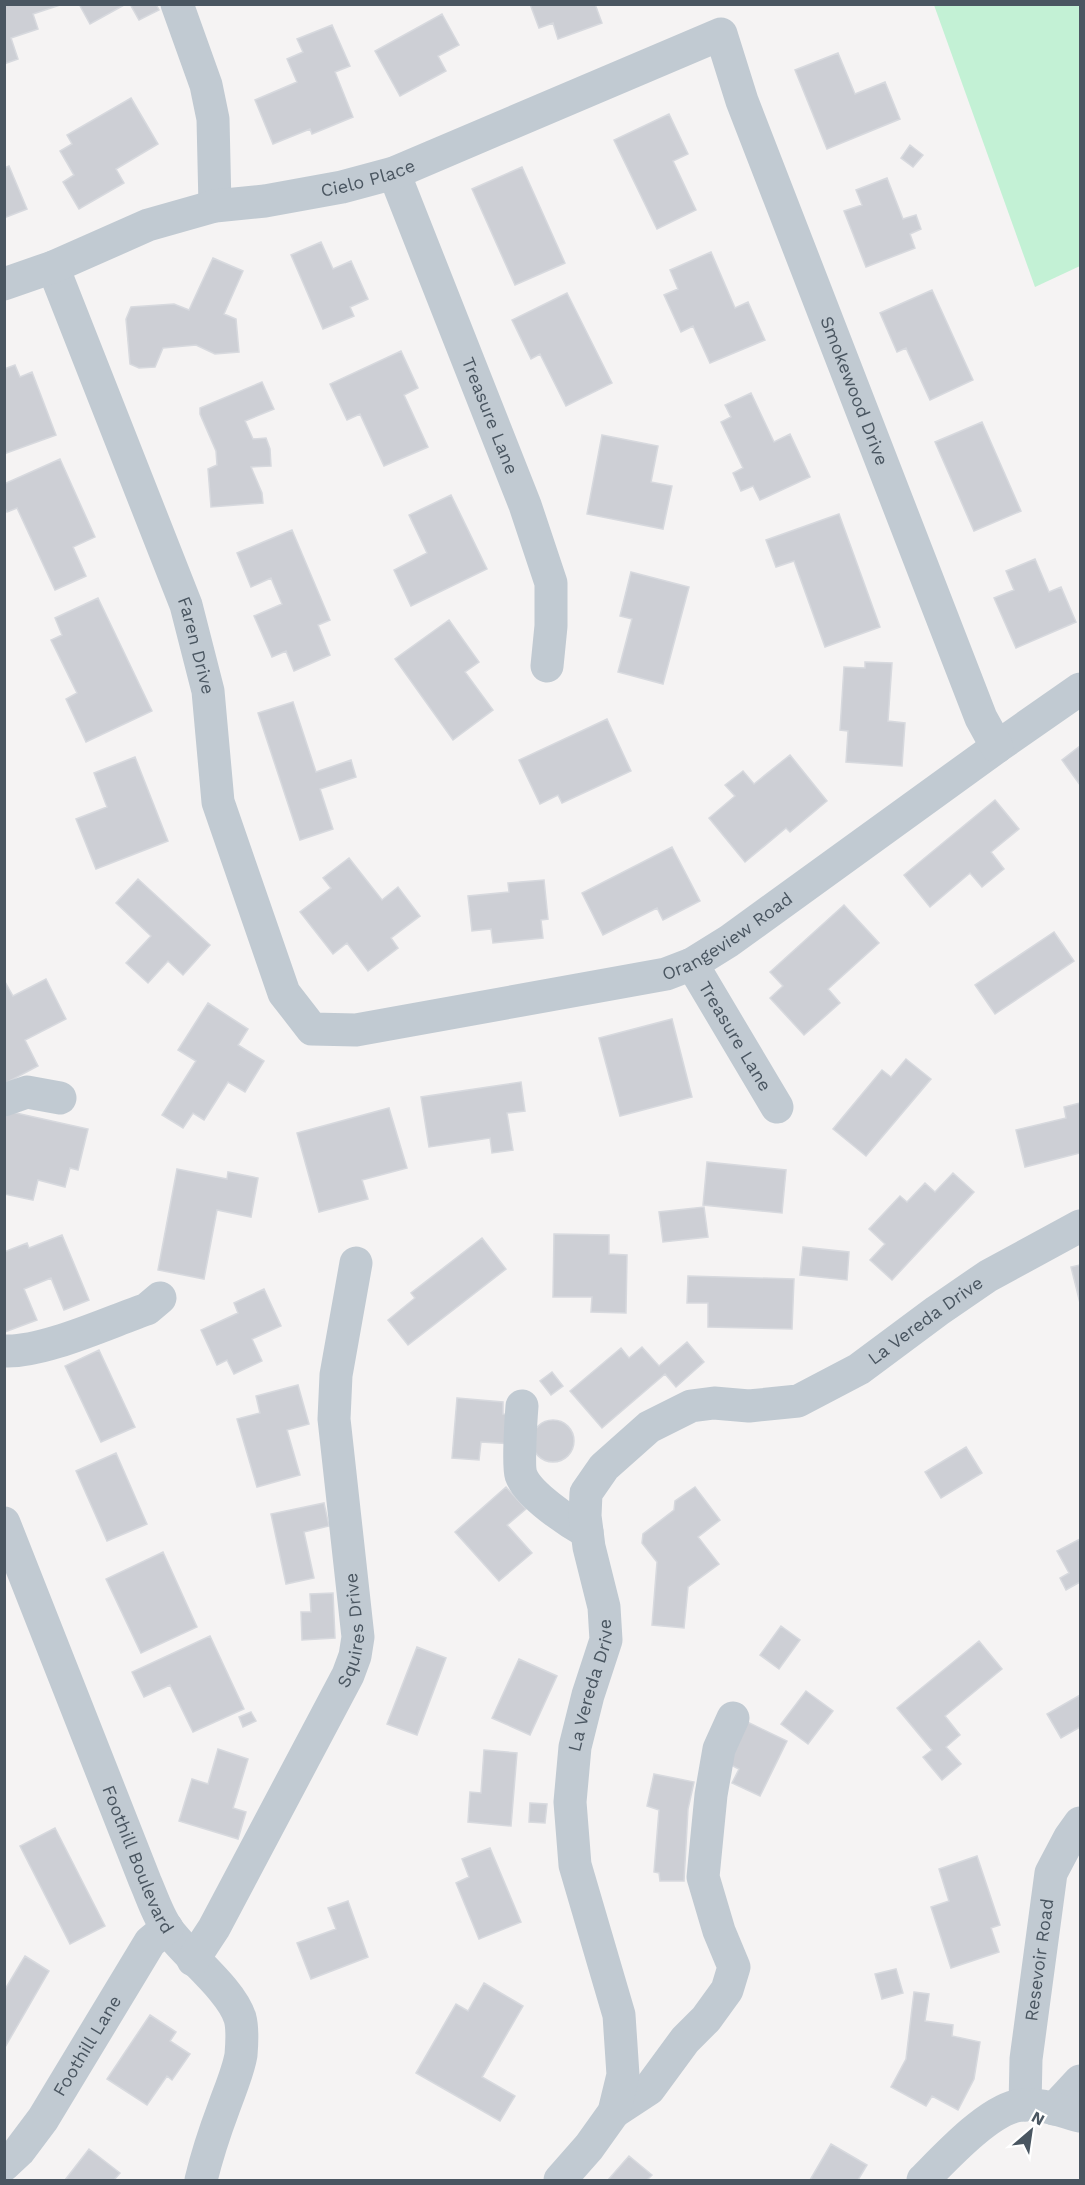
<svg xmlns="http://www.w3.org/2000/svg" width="1085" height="2185" font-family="'Work Sans',sans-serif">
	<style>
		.green { fill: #c3f1d5 }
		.building { fill: #cdcfd5; stroke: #d7d9de; stroke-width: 1.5 }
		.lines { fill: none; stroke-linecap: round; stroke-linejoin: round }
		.minor { stroke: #c1cad2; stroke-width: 33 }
		.labels { text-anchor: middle; stroke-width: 5; stroke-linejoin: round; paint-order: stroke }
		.street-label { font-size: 18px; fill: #4a5661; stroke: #fff }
	</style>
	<rect width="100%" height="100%" fill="#f5f3f3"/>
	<!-- green -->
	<path class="green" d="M934 5H1080V266L1035 287Z"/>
	<!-- building -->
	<path class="building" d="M4 4H63L33 14 38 29 11 38 18 59 4 64Z
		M79 4H126L90 24Z
		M130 4H156L159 10 139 20Z
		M530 4H595L602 23 558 39 553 23 539 28Z
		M442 14 459 45 438 56 446 71 400 96 375 51Z
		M332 25 350 66 335 72 353 117 312 134 310 129 273 144 255 100 297 82 287 59 303 52 297 39Z
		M838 53 855 94 885 82 900 119 827 149 795 70Z
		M131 98 158 144 116 169 124 183 79 209 63 182 74 175 60 151 72 144 67 135Z
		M669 114 688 154 673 161 696 210 657 229 614 140Z
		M910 145 923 155 913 167 901 158Z
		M9 166 27 209 4 218V168Z
		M522 167 565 263 515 285 472 189Z
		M887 178 903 219 916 215 921 229 910 234 915 248 866 267 844 211 862 205 856 190Z
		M321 242 333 269 351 261 368 299 350 307 354 316 323 329 291 255Z
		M711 252 735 308 748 302 765 340 710 363 693 326 681 332 664 295 678 289 670 270Z
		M213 258 243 271 224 314 236 319 239 352 215 354 196 345 163 348 155 367 139 368 130 364 126 319 131 307 174 304 189 310Z
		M932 290 973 380 930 400 906 348 897 352 880 313Z
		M567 293 612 383 566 406 540 354 531 359 512 320Z
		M401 351 418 388 404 395 428 447 384 466 360 414 347 420 330 384Z
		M15 365 20 377 32 372 56 435 4 454V369Z
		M262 382 274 409 245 421 253 439 266 438 270 449 271 466 251 467 262 493 263 503 211 507 208 469 217 465 216 451 200 414V408Z
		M751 393 774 442 790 434 810 477 760 500 753 486 741 491 733 473 743 468 721 422 731 417 725 405Z
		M982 422 1021 511 974 531 935 442Z
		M602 435 658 446 651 482 672 486 663 529 587 514Z
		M60 459 95 537 73 547 86 576 55 590 17 508 7 512 4 506V484Z
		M451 495 487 569 411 606 394 570 427 553 409 515Z
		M839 514 880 627 825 647 794 561 776 567 766 540Z
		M292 530 330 620 318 625 330 655 294 671 286 651 272 657 254 616 282 604 271 578 251 587 237 553Z
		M1035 559 1049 592 1061 587 1076 622 1016 648 994 598 1014 590 1006 571Z
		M631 572 689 587 663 684 618 672 632 619 620 616Z
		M98 598 152 711 86 742 66 699 77 693 51 640 62 635 55 618Z
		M449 620 479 662 465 672 493 710 453 740 395 659Z
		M865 662 892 663 888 721 905 723 902 766 846 762 848 731 840 730 844 667 865 668Z
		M293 702 316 772 351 760 356 777 320 789 333 829 300 840 258 713Z
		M607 719 631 771 562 803 558 795 540 804 519 760Z
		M1080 746V785L1062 760Z
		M790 755 827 801 790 832 786 828 745 862 709 818 735 796 725 785 743 771 754 784Z
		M135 757 168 841 96 869 76 819 107 807 94 773Z
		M995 800 1019 829 991 852 1004 869 982 887 970 873 930 907 904 875Z
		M672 847 700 901 663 920 657 908 603 935 582 893Z
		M349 858 382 900 398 887 420 916 391 938 398 948 368 971 347 943 333 954 300 912 331 888 323 878Z
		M138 879 210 945 183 975 168 961 148 983 126 963 151 936 116 903Z
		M544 880 548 919 541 920 543 938 493 943 491 929 472 931 468 896 509 892 508 883Z
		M844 905 879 943 828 989 840 1003 804 1035 770 998 783 986 770 972Z
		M1054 932 1074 961 995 1014 975 985Z
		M46 979 66 1019 25 1040 38 1066 4 1084V980L13 996Z
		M208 1003 248 1029 238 1045 264 1061 245 1092 228 1082 204 1120 193 1113 183 1128 162 1115 196 1061 178 1050Z
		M672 1019 692 1097 620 1116 599 1038Z
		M906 1059 931 1079 866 1156 833 1129 882 1070 891 1077Z
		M521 1082 525 1111 507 1113 513 1150 492 1153 490 1138 429 1147 421 1097Z
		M1080 1103V1153L1025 1167 1016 1130 1066 1118 1064 1107Z
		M389 1108 407 1168 362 1180 368 1199 319 1212 297 1133Z
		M7 1111 88 1129 78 1170 70 1168 65 1187 38 1180 33 1200 4 1194V1122Z
		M707 1162 786 1170 782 1213 703 1205Z
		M177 1169 227 1179 228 1172 258 1178 251 1217 217 1210 204 1279 158 1270Z
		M953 1173 974 1192 892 1280 870 1260 885 1244 869 1229 900 1196 907 1202 925 1183 935 1192Z
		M704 1207 708 1237 663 1242 659 1212Z
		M554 1234 609 1235V1254L627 1255 626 1313 591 1312 592 1297H553Z
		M62 1235 89 1300 64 1310 51 1278 24 1289 37 1320 5 1332 4 1252 27 1243 29 1248Z
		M482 1238 506 1269 408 1345 388 1320 415 1298 411 1293Z
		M803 1247 849 1252 847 1280 800 1275Z
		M1080 1265V1303L1071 1267Z
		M688 1276 794 1279 792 1329 708 1327V1303H687Z
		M264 1289 281 1326 252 1339 262 1361 234 1374 227 1360 217 1365 201 1330 238 1313 234 1303Z
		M687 1342 704 1362 676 1387 665 1374 602 1428 570 1391 621 1348 629 1358 642 1347 659 1366Z
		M99 1350 135 1427 101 1442 65 1366Z
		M552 1372 563 1386 551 1395 540 1381Z
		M298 1385 309 1424 287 1430 300 1475 257 1487 237 1419 260 1413 256 1396Z
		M457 1398 503 1402V1414L515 1415 513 1444 481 1442 479 1460 452 1458Z
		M532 1441a21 21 0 1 1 42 0a21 21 0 1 1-42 0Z
		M966 1447 982 1473 941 1498 925 1472Z
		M116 1453 147 1524 107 1541 76 1471Z
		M506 1487 526 1509 507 1525 532 1553 499 1581 455 1532Z
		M695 1487 720 1520 698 1537 719 1564 688 1587 684 1628 652 1625 657 1562 642 1543 643 1534 674 1510 675 1501Z
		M324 1503 329 1526 304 1532 314 1578 286 1584 271 1514Z
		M1080 1539V1582L1066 1590 1060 1578 1069 1573 1057 1551Z
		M163 1552 197 1627 141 1653 106 1579Z
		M333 1593 335 1638 302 1640 301 1612H311L310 1594Z
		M781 1626 800 1640 779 1669 760 1655Z
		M210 1636 244 1709 193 1732 170 1685 144 1697 132 1672Z
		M979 1641 1002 1669 945 1716 960 1735 946 1747 961 1764 942 1780 923 1757 932 1750 897 1708Z
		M417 1647 446 1658 417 1735 387 1724Z
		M519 1659 557 1676 530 1735 492 1718Z
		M806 1691 833 1711 808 1744 781 1724Z
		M1080 1695V1727L1061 1738 1047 1714Z
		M251 1712 256 1721 243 1727 239 1717Z
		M737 1717 787 1741 760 1796 732 1783 739 1769 727 1763Z
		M218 1749 248 1759 233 1808 246 1812 238 1839 179 1821 192 1779 208 1784Z
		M484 1750 517 1753 511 1826 468 1822 470 1792 481 1793Z
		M654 1774 694 1782 688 1809 684 1881H660L659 1873 654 1872 659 1810 647 1806Z
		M530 1803 547 1804 545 1823 529 1822Z
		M55 1828 105 1926 70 1944 20 1846Z
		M490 1848 521 1922 479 1939 456 1883 469 1877 462 1859Z
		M977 1856 1000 1925 991 1928 999 1952 951 1968 931 1907 949 1901 939 1869Z
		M348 1901 368 1957 311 1979 297 1943 336 1929 328 1908Z
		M25 1956 49 1971 4 2049V1991Z
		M896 1969 903 1993 882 1999 875 1974Z
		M484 1983 523 2006 482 2077 515 2096 500 2121 416 2073 456 2004 468 2011Z
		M914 1992 929 1994 925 2021 953 2025 952 2036 980 2042 974 2079 958 2110 932 2096 926 2106 891 2087 906 2059Z
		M150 2015 176 2032 170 2041 190 2054 172 2080 167 2076 147 2105 107 2079Z
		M831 2144 867 2165 858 2180H810Z
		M89 2149 120 2173 114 2180H65Z
		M629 2156 652 2175 647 2180H608Z"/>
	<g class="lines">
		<!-- minor -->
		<g class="minor">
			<path d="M177 4 206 85 213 119 215 206"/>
			<path id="s1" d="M394 173 525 505 551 583V626L547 666"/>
			<path id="s2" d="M53 267 186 605 208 691 218 802 284 993 312 1029 356 1030 666 974 692 964 729 941 997 747 1080 689"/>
			<path id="s3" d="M4 284 53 267 148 225 215 206 265 201 342 187 394 173 721 34 742 101 981 718 997 747"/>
			<path id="s4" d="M692 964 777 1107"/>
			<path d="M4 1100 27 1092 60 1098"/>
			<path d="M4 1351C43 1353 109 1322 147 1309L160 1298"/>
			<path d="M522 1406C521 1418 518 1466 521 1475 528 1495 569 1522 587 1532"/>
			<path id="s5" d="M4 1523 145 1881C152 1897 158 1916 168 1930 187 1956 231 1989 240 2018 243 2029 242 2043 241 2055 238 2072 230 2090 224 2107 215 2131 207 2155 201 2180"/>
			<path id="s6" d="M193 1960 214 1928 348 1675 355 1656 358 1637 334 1419 336 1375 356 1263"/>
			<path id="s7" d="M1025 2105 1026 2059 1051 1873 1070 1837 1080 1823"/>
			<path d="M1054 2109 1080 2081"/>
			<path d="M614 2112 649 2089 685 2040 706 2019 727 1990 734 1967 719 1931 703 1877 711 1795 719 1749 733 1718"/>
			<path id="s8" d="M4 2165 19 2151 43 2119 150 1942 167 1928"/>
			<path id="s9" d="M560 2180 589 2147 614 2112 623 2075 619 2015 575 1865 570 1802 575 1747 588 1695 606 1640 604 1607 589 1547 585 1516 586 1493 604 1467 649 1427 691 1406 714 1403 749 1406 798 1401 859 1369 937 1311 988 1276 1080 1226"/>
			<path d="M923 2180C945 2158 986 2113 1016 2106 1037 2101 1061 2111 1080 2116"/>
		</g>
	</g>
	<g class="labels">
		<!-- street labels -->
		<g class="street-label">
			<text dy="6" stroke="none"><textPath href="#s3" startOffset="381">Cielo Place</textPath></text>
			<text dy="6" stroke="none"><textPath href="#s3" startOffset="1144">Smokewood Drive</textPath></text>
			<text dy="6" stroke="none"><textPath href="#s1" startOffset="261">Treasure Lane</textPath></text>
			<text dy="6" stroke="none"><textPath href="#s2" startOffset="405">Faren Drive</textPath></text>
			<text dy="6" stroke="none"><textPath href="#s2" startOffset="1242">Orangeview Road</textPath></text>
			<text dy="6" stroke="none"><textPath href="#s4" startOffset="84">Treasure Lane</textPath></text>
			<text dy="6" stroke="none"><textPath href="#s9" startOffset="1118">La Vereda Drive</textPath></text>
			<text dy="6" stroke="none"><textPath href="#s6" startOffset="370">Squires Drive</textPath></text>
			<text dy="6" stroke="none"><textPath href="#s9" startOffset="524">La Vereda Drive</textPath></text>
			<text dy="6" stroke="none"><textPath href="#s5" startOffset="362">Foothill Boulevard</textPath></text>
			<text dy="6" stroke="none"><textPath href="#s7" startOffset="146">Resevoir Road</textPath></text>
			<text dy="6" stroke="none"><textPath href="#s8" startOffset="146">Foothill Lane</textPath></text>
		</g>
	</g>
	<!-- border -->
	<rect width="1085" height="2185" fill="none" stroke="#4a5661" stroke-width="12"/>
	<!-- north arrow -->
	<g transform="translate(1031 2131) rotate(29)" stroke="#ffffff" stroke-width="4.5" paint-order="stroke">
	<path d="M0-4.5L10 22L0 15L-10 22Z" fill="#4a5661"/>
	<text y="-9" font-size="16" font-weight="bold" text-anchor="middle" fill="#4a5661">N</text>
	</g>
</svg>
